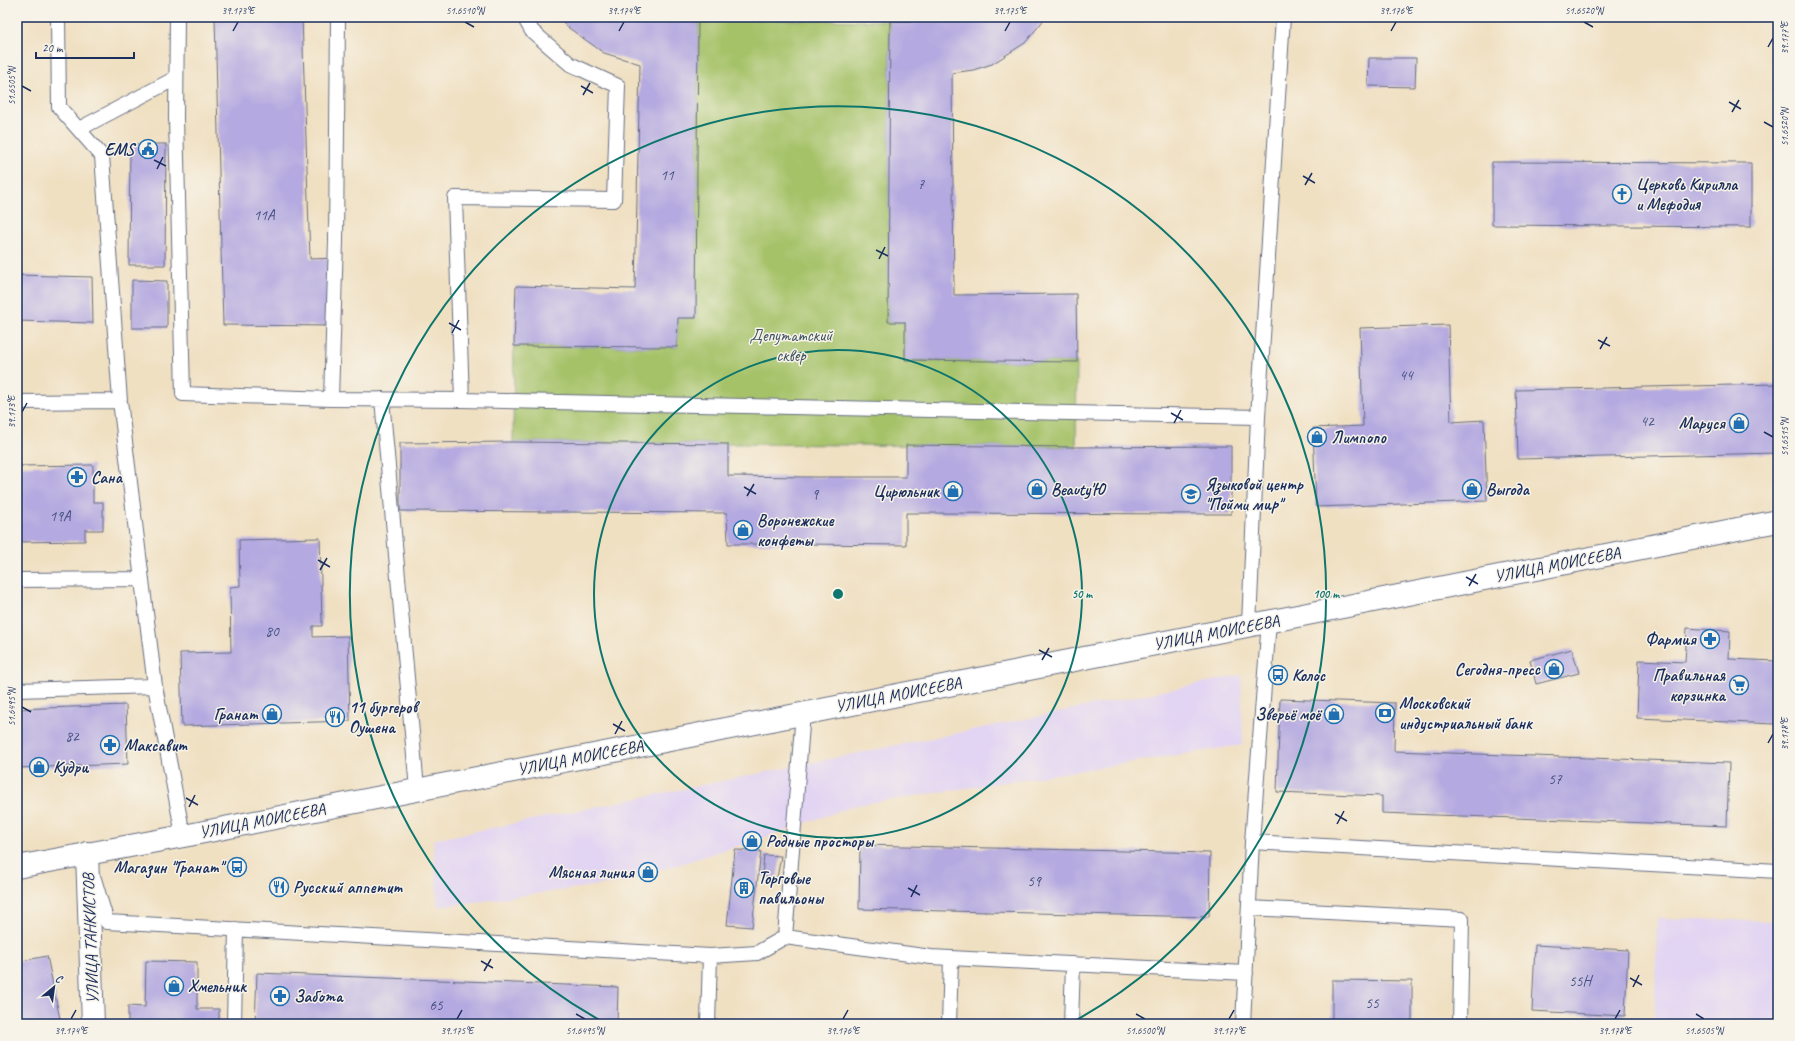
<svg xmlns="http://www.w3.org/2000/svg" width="1795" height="1041" font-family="Caveat,sans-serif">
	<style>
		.built { fill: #e2d4f3 }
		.green { fill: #a6c269; stroke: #607864 }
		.building { fill: #b4a9e0 }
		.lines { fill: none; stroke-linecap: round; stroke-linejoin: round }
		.service-casing { stroke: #666d81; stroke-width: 16 }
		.minor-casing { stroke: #666d81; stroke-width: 24 }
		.tertiary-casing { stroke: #666d81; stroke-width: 24 }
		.service { stroke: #fff; stroke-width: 14 }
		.minor { stroke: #fff; stroke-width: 22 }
		.tertiary { stroke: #fff; stroke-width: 22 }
		.ticks { fill: none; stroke: #1b2f5e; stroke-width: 1.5 }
		.ring { fill: none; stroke: #0f766e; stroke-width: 2 }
		.labels { text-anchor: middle; stroke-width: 3; stroke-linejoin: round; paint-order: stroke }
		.number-label { font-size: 15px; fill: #414e7e }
		.poi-label { font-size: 17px; font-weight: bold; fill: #1b2f5e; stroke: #f7f3e8; text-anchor: start }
		.park-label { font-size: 17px; fill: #3e5461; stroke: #f7f3e8 }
		.street-label { font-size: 17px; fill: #1b2f5e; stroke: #f7f3e8 }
		.centre { fill: #0f766e; stroke: #f7f3e8; stroke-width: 2 }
		.ring-label { font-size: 12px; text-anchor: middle; font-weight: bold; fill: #0f766e; stroke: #f7f3e8; stroke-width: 3; stroke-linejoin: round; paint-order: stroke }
		.neatline { fill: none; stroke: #1b2f5e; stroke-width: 1.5 }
		.ticks-label { font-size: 10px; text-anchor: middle; fill: #1b2f5e }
	</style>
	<rect width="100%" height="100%" fill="#f7f3e8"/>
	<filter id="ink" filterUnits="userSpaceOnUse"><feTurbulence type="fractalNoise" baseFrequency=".025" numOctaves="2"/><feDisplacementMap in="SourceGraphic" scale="8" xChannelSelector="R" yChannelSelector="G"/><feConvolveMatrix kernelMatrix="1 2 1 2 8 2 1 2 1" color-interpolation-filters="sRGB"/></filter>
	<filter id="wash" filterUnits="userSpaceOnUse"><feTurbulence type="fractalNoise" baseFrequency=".012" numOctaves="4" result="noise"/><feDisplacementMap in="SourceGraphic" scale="16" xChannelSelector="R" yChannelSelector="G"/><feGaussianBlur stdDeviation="0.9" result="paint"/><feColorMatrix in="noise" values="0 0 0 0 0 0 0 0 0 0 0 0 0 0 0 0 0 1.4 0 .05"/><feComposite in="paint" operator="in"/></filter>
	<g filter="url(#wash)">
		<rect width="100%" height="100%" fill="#f0e0c2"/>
		<!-- built -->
		<path class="built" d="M1241 675 1243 745 857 805 760 839 622 882 438 907 433 840Z
			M1657 918 1778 921V1024H1654Z"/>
		<!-- green -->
		<path class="green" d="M698 19 890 21 888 322H905V360L1077 362 1076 447 513 442 514 346 677 347 678 318H696Z"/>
		<g id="blocks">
			<!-- building -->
			<path class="building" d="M215 17H302L310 259 339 258 336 326 223 325Z
				M558 17H656L698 19 696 318H678L677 347 514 346 516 286 635 289 640 64 604 53 569 28Z
				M963 17H1046L1025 43 992 64 973 70 952 73 954 295 1076 294 1077 362 905 360V322H888L890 21H937L955 20Z
				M1369 58H1416L1415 87 1368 86Z
				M130 144H166L165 265H129Z
				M1492 162 1751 163V227L1492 225Z
				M17 275 92 277 93 323 17 321Z
				M132 280 167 281V328H132Z
				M1448 325 1451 422 1484 420 1487 501 1316 507 1313 428 1363 426 1360 328Z
				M1778 384V453L1518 459 1516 390Z
				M513 442 728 444V476L806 477H906V445L1076 447 1231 446V514L906 513V545L803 544H728L727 513 400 511V443Z
				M93 465V502H103V530H85V541L17 542V466Z
				M320 538 322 626H313V637L348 636 350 721 182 726 180 653 231 652 230 587 240 586 239 540Z
				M1687 628 1730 631 1729 659 1777 661 1775 724 1637 718 1639 660 1685 662Z
				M1572 649 1579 673 1536 684 1530 660Z
				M1280 699 1395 703 1394 751 1729 763 1727 826 1382 813V796L1277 792Z
				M126 705 128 764 17 768V709Z
				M860 845 1210 853 1209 917 859 909Z
				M735 850 761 851 752 927 727 925Z
				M764 855 781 856 777 878 762 876Z
				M1535 945 1628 950 1625 1016 1532 1011Z
				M47 956 61 1024H17V962Z
				M146 961 197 962V1009H219V1024H128V1006L145 1007Z
				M257 973 618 987 617 1024H255Z
				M1332 980 1412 981V1024H1332Z"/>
		</g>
	</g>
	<g filter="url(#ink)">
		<use href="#blocks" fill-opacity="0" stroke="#666d81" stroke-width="1"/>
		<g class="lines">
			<defs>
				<path id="service" d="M58 17 59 107 102 156 120 401 155 686 183 835
					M177 17 176 118 183 394 331 399 462 400 1258 417 1249 625
					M79 129 176 78
					M331 399 336 241 338 17
					M382 399 417 789
					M462 400 455 198 614 200 618 86 570 64 532 31 524 17
					M17 402 120 401
					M1258 417 1283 17
					M17 580 142 579
					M17 690 155 686
					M1252 842 1778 871
					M94 879 107 922 710 956 757 953 785 937 803 713
					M1249 908 1462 919 1460 1024
					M785 937 931 957 1246 973
					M234 1024 236 929
					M708 1024 710 956
					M949 1024 951 958
					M1071 1024 1073 964
					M1243 1024 1252 842 1269 621"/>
				<path id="minor" d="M87 853 93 1024"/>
				<path id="tertiary" d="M17 867 189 835 1778 521"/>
			</defs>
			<!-- service casing -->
			<use href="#service" class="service-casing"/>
			<!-- minor casing -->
			<use href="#minor" class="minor-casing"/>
			<!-- tertiary casing -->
			<use href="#tertiary" class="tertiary-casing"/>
			<!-- service -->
			<use href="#service" class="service"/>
			<!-- minor -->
			<use href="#minor" class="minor"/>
			<!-- tertiary -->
			<use href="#tertiary" class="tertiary"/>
		</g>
	</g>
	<!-- ticks -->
	<path class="ticks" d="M465 22 474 27M1584 22 1593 27M233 31 238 22M619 31 624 22M1005 31 1010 22M1391 31 1396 22M1768 47 1773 38M22 86 31 91M581 86 593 93M583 95 590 83M1729 102 1741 109M1732 112 1739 100M1764 122 1773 127M154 160 166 166M157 169 163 157M1303 176 1315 183M1305 185 1312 173M876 250 888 256M879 259 885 247M449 323 461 330M452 333 459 320M1598 340 1610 346M1600 349 1607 337M22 412 27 403M1171 413 1183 420M1174 423 1181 410M1764 432 1773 437M744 487 756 494M747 496 754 484M318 560 330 567M320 570 327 558M1466 577 1478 584M1469 586 1476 574M1039 650 1052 657M1042 660 1049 648M22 707 31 712M613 724 625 731M615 734 622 721M1768 743 1773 734M186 798 198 805M189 807 195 795M1335 814 1347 821M1337 824 1344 811M908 888 920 895M911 897 917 885M481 961 493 968M484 971 491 959M1630 978 1642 985M1633 987 1639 975M576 1014 585 1019M1136 1014 1145 1019M1696 1014 1704 1019M71 1019 76 1010M457 1019 462 1010M843 1019 848 1010M1229 1019 1234 1010M1615 1019 1620 1010"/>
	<!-- distance rings -->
	<g class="ring">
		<circle cx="838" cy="594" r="244"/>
		<path d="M605 1023A488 488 0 1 1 1071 1023"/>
	</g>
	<!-- icons -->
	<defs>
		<symbol id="civic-ring" viewBox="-11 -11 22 22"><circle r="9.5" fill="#f7f3e8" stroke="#1f6fb2" stroke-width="1.5"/><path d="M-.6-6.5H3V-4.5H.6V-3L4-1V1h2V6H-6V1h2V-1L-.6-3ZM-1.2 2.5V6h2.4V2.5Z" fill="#1f6fb2"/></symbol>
		<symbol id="church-ring" viewBox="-11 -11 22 22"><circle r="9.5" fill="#f7f3e8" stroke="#1f6fb2" stroke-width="1.5"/><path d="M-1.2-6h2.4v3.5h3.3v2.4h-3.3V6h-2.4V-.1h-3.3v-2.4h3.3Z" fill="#1f6fb2"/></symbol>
		<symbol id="shop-ring" viewBox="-11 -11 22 22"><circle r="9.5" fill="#f7f3e8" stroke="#1f6fb2" stroke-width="1.5"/><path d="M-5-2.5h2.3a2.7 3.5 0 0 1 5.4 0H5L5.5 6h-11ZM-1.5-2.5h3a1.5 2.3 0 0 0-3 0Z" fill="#1f6fb2"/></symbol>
		<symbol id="pharmacy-ring" viewBox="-11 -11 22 22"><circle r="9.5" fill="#f7f3e8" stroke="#1f6fb2" stroke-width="1.5"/><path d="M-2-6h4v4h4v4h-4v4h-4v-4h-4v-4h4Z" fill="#1f6fb2"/></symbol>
		<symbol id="school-ring" viewBox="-11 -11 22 22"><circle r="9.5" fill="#f7f3e8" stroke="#1f6fb2" stroke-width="1.5"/><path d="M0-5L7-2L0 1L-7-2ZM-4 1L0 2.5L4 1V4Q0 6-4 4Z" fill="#1f6fb2"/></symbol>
		<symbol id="bus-ring" viewBox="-11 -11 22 22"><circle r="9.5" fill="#f7f3e8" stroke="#1f6fb2" stroke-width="1.5"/><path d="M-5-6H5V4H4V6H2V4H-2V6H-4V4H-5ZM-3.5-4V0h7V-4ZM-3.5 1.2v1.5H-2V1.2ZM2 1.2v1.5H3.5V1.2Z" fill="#1f6fb2"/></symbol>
		<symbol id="supermarket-ring" viewBox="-11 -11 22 22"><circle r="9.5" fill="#f7f3e8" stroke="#1f6fb2" stroke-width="1.5"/><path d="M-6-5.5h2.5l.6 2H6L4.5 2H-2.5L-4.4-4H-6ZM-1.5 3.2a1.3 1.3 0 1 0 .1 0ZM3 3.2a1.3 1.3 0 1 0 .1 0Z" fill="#1f6fb2"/></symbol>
		<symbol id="bank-ring" viewBox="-11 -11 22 22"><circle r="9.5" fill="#f7f3e8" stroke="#1f6fb2" stroke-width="1.5"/><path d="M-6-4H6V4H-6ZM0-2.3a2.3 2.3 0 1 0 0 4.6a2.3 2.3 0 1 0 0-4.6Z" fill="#1f6fb2"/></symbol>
		<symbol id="restaurant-ring" viewBox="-11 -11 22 22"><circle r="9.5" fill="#f7f3e8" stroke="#1f6fb2" stroke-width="1.5"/><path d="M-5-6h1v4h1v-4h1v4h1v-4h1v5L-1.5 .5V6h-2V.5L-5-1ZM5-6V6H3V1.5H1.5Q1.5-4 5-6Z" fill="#1f6fb2"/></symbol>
		<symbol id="building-ring" viewBox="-11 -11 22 22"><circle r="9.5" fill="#f7f3e8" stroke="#1f6fb2" stroke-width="1.5"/><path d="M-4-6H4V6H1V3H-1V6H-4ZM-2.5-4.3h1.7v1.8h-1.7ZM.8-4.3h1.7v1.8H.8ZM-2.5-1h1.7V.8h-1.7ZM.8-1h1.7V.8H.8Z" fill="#1f6fb2"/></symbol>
	</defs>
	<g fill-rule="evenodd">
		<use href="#civic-ring" x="137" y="138" width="22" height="22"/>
		<use href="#church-ring" x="1611" y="183" width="22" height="22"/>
		<use href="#shop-ring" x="1728" y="412" width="22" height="22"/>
		<use href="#shop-ring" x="1306" y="426" width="22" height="22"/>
		<use href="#pharmacy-ring" x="66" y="466" width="22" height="22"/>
		<use href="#shop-ring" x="1026" y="478" width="22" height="22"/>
		<use href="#shop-ring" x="1461" y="478" width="22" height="22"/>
		<use href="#shop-ring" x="942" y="480" width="22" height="22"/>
		<use href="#school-ring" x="1180" y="483" width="22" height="22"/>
		<use href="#shop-ring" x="732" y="519" width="22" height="22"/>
		<use href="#pharmacy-ring" x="1699" y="628" width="22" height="22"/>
		<use href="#shop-ring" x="1543" y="658" width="22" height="22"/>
		<use href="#bus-ring" x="1267" y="664" width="22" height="22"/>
		<use href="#supermarket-ring" x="1728" y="674" width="22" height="22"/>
		<use href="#bank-ring" x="1374" y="702" width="22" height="22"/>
		<use href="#shop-ring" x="261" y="703" width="22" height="22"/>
		<use href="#shop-ring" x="1323" y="703" width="22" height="22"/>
		<use href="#restaurant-ring" x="324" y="706" width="22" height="22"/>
		<use href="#pharmacy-ring" x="99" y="734" width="22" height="22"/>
		<use href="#shop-ring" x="28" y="756" width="22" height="22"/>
		<use href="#shop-ring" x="741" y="830" width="22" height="22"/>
		<use href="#bus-ring" x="226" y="856" width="22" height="22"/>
		<use href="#shop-ring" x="637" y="861" width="22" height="22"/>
		<use href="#restaurant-ring" x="268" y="876" width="22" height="22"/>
		<use href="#building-ring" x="733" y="877" width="22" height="22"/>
		<use href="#shop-ring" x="163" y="975" width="22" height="22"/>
		<use href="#pharmacy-ring" x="269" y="985" width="22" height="22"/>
	</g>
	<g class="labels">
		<!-- number labels -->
		<g class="number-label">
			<text x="667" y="180">11</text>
			<text x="921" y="189">7</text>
			<text x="264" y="220">11А</text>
			<text x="1406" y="380">44</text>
			<text x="1647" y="426">42</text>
			<text x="815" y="499">9</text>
			<text x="60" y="521">19А</text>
			<text x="272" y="636">80</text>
			<text x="72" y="741">82</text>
			<text x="1555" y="784">57</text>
			<text x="1034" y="886">59</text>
			<text x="1580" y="986">55Н</text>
			<text x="1372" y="1008">55</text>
			<text x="436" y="1010">65</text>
		</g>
		<!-- poi labels -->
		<g class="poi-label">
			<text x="134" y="155" text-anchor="end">EMS</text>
			<text x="1636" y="190">Церковь Кирилла<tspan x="1636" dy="20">и Мефодия</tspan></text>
			<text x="1725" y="429" text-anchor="end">Маруся</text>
			<text x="1331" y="443">Лимпопо</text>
			<text x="91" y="483">Сана</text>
			<text x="1205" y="490">Языковой центр<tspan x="1205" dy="20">"Пойми мир"</tspan></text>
			<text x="1051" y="495">Beauty'Ю</text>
			<text x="1486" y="495">Выгода</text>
			<text x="939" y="497" text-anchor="end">Цирюльник</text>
			<text x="757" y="526">Воронежские<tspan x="757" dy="20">конфеты</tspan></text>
			<text x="1696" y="645" text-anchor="end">Фармия</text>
			<text x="1540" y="675" text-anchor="end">Сегодня-пресс</text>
			<text x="1292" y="681">Колос</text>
			<text x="1725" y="681" text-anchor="end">Правильная<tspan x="1725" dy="20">корзинка</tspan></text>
			<text x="1399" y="709">Московский<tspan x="1399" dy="20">индустриальный банк</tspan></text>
			<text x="349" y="713">11 бургеров<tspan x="349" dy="20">Оушена</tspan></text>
			<text x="258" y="720" text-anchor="end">Гранат</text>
			<text x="1320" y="720" text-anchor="end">Зверьё моё</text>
			<text x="124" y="751">Максавит</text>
			<text x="53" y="773">Кудри</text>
			<text x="766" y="847">Родные просторы</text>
			<text x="223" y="873" text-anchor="end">Магазин "Гранат"</text>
			<text x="634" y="878" text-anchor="end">Мясная линия</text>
			<text x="758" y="884">Торговые<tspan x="758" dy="20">павильоны</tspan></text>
			<text x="293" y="893">Русский аппетит</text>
			<text x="188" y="992">Хмельник</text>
			<text x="294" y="1002">Забота</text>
		</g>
		<!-- park labels -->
		<g class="park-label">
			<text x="791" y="341">Депутатский<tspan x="791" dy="20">сквер</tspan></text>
		</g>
		<!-- street labels -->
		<g class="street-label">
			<text transform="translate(1557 564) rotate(-11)" y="6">УЛИЦА МОИСЕЕВА</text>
			<text transform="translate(1216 632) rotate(-11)" y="6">УЛИЦА МОИСЕЕВА</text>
			<text transform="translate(898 694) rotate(-11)" y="6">УЛИЦА МОИСЕЕВА</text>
			<text transform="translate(580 757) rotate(-11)" y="6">УЛИЦА МОИСЕЕВА</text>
			<text transform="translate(262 820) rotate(-11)" y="6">УЛИЦА МОИСЕЕВА</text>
			<text transform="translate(90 939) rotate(-92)" y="6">УЛИЦА ТАНКИСТОВ</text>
		</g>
	</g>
	<circle cx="838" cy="594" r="6" class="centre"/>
	<g class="ring-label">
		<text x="1082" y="598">50 m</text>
		<text x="1326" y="598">100 m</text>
	</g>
	<!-- margin -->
	<rect width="1795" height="1041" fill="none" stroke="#f7f3e8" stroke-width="44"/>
	<!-- north arrow -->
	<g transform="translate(54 987) rotate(29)" stroke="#f7f3e8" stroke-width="3" paint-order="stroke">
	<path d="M0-3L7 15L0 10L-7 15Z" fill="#1b2f5e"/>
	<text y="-6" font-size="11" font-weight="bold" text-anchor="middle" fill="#1b2f5e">С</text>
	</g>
	<!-- scale -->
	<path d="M36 52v6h98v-6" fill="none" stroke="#1b2f5e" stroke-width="2"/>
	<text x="42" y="52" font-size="12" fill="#1b2f5e" stroke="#f7f3e8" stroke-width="3" paint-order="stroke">20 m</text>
	<rect x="22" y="22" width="1751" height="997" class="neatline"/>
	<g class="ticks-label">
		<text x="238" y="14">39.173°E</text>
		<text x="465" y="14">51.6510°N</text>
		<text x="624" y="14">39.174°E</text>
		<text x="1010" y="14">39.175°E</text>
		<text x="1396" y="14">39.176°E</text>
		<text x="1584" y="14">51.6520°N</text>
		<text transform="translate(1784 38) rotate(-90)" y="4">39.177°E</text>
		<text transform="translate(11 86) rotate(-90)" y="4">51.6505°N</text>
		<text transform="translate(1784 127) rotate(-90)" y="4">51.6520°N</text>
		<text transform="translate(11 412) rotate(-90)" y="4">39.173°E</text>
		<text transform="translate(1784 437) rotate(-90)" y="4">51.6515°N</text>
		<text transform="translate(11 707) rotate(-90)" y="4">51.6495°N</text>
		<text transform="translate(1784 734) rotate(-90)" y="4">39.178°E</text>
		<text x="71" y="1034">39.174°E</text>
		<text x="457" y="1034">39.175°E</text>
		<text x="585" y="1034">51.6495°N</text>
		<text x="843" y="1034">39.176°E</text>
		<text x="1145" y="1034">51.6500°N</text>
		<text x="1229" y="1034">39.177°E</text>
		<text x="1615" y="1034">39.178°E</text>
		<text x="1704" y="1034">51.6505°N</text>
	</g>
</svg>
